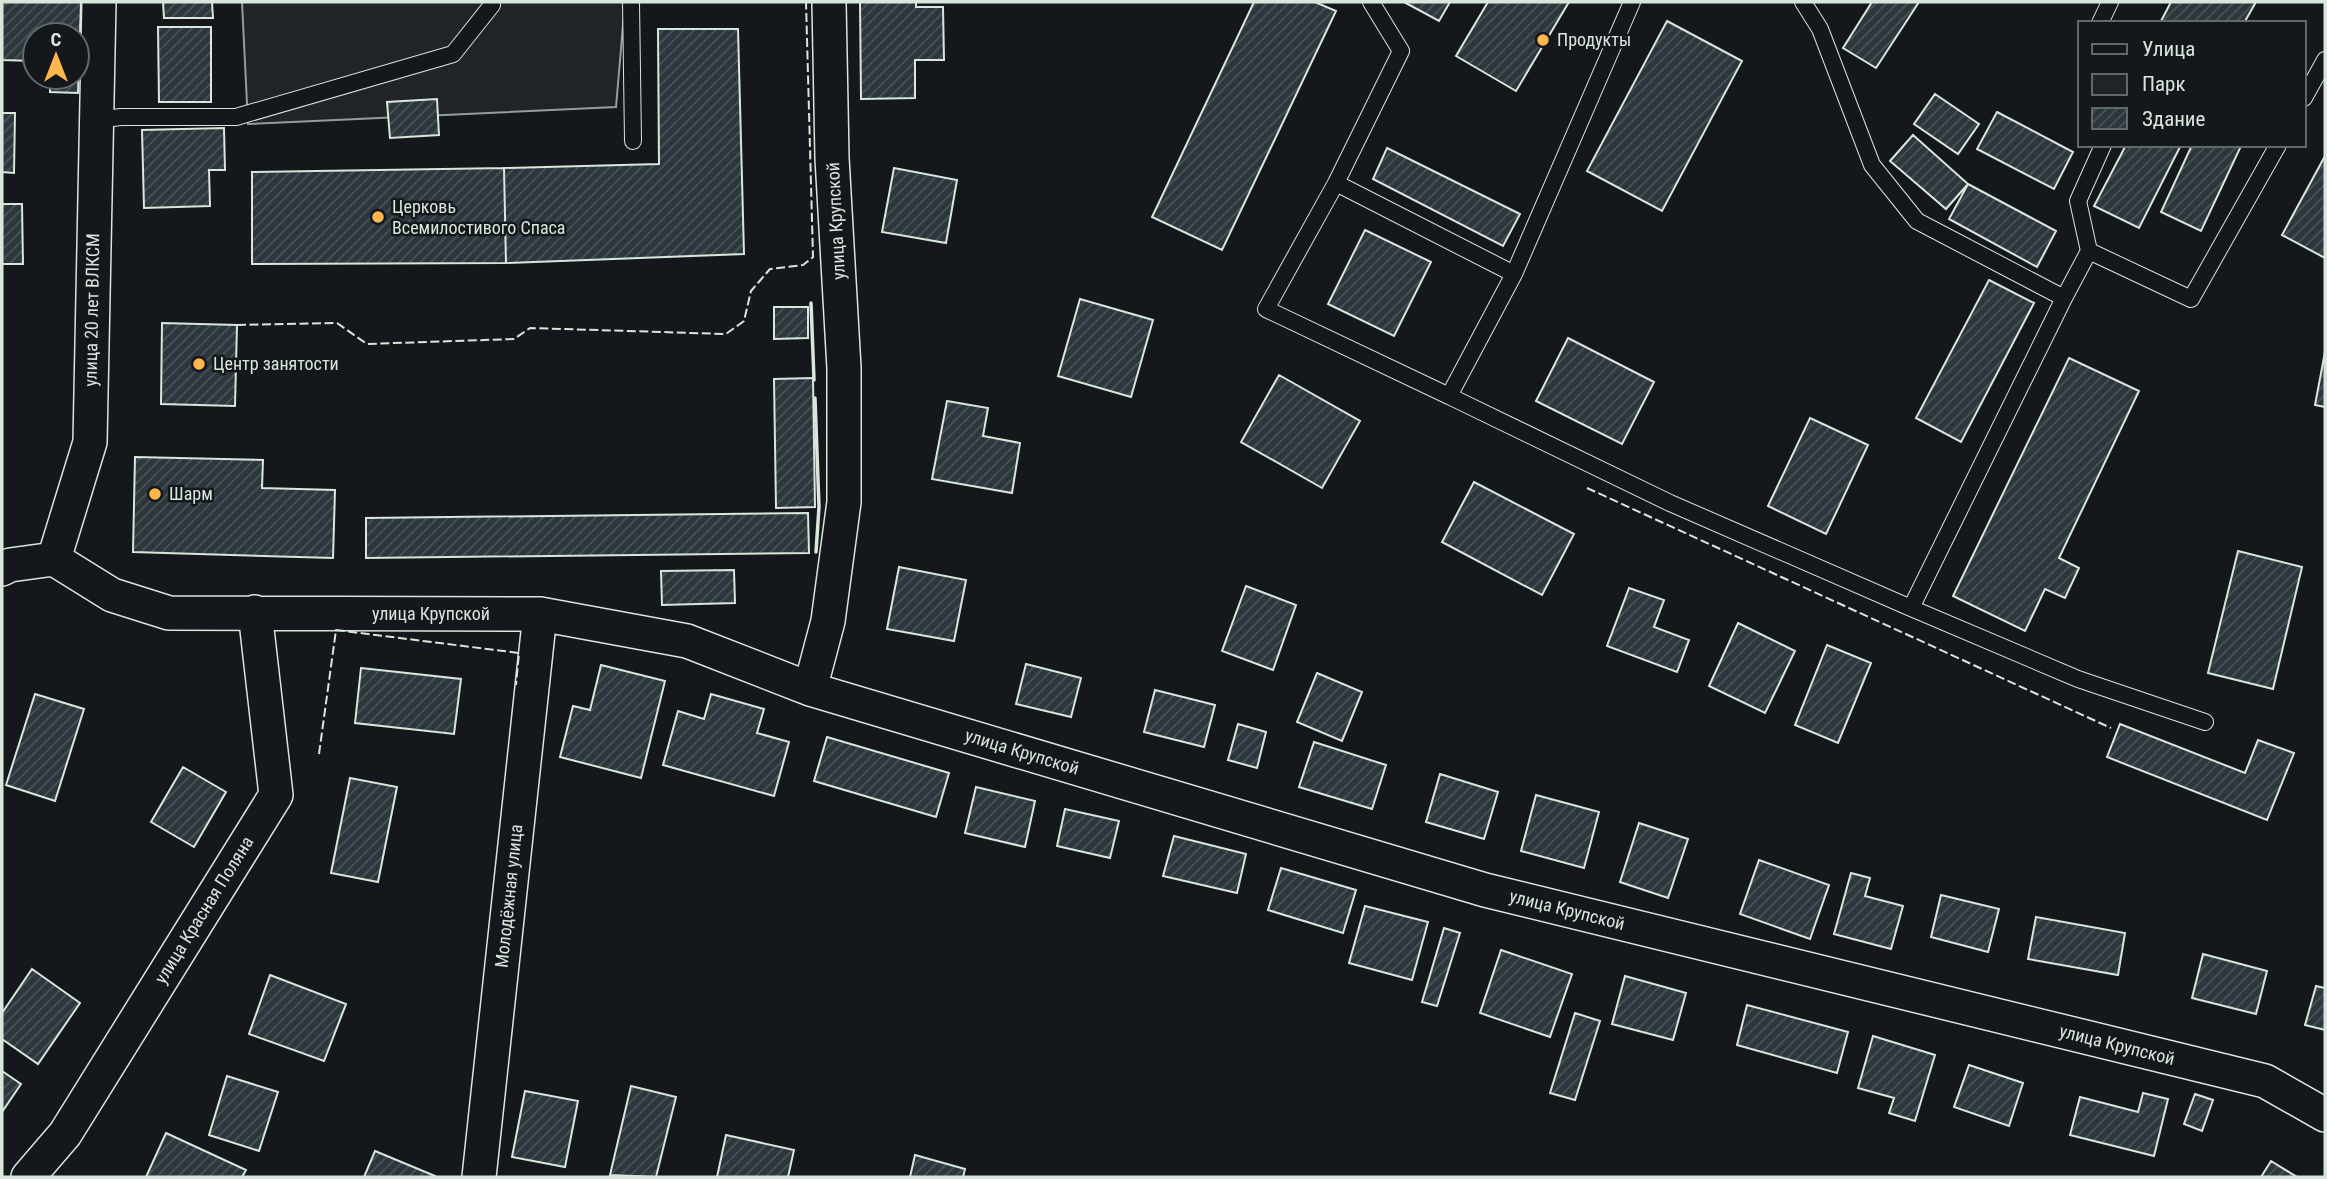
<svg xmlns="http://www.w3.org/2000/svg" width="2327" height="1179" font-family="'Roboto Condensed',sans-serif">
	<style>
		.green { fill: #202428; stroke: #939e99; stroke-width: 2 }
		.building { fill: url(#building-hatch); stroke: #d8e6dc; stroke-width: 2 }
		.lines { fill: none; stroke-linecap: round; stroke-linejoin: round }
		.lane-casing { stroke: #d8e6dc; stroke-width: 18 }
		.street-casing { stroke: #d8e6dc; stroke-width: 36 }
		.lane { stroke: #14181c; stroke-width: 16 }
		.street { stroke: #14181c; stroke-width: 33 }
		.fence { stroke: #d8e6dc; stroke-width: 2; stroke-dasharray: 9 3.5; stroke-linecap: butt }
		.wall { stroke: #d8e6dc; stroke-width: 3.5 }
		.poi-dot { fill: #ffb74d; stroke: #14181c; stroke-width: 2.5 }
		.labels { text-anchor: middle; stroke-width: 5; stroke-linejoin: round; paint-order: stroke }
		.poi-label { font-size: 18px; fill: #d8e6dc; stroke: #14181c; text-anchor: start }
		.street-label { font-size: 18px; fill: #d8e6dc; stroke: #14181c }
	</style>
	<defs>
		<pattern id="building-hatch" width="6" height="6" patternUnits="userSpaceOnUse" patternTransform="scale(1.75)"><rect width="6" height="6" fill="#2c363c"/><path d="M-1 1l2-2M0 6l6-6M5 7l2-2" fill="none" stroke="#4a5358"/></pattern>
	</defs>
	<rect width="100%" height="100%" fill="#14181c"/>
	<!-- green -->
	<path class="green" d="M242 2H625L616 107 248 124Z"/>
	<!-- building -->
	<path class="building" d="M2 2H81L78 93 50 92V77H77V35H35V61L2 60Z
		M163 2H212L213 18H164Z
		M860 2H916V7H943L944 60H915V98L861 99Z
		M1254 2H1315L1336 11 1222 250 1152 217Z
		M1404 2H1450L1439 21Z
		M1488 2H1569L1516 91 1456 56Z
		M1872 2H1919L1876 68 1843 48Z
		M2171 2H2256L2244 23H2160Z
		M1667 21 1742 61 1662 211 1587 171Z
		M158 27H211V102H159Z
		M658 29H738L744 254 506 263 504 168 659 164Z
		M1935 94 1979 124 1958 154 1914 124Z
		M437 99 439 135 390 138 387 102Z
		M1997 112 2073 152 2054 189 1977 149Z
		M2 113H15L14 173 2 172Z
		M224 128 225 170H209L210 206 144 208 142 130Z
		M1913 135 1968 184 1946 209 1890 161Z
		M2126 145H2181L2139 228 2094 206Z
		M2192 145 2241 146 2201 231 2161 212Z
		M1387 148 1520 214 1503 246 1373 179Z
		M2325 156V258L2282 235Z
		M504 168 506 263 252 264V172Z
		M894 168 957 180 946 243 882 232Z
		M1968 184 2056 231 2037 267 1949 219Z
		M2 204H22L23 264H2Z
		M1365 230 1431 262 1394 336 1328 304Z
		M1989 280 2034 303 1961 442 1916 418Z
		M1080 299 1153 320 1131 397 1058 376Z
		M774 307H808V338L774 339Z
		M162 323 237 325 235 406 161 404Z
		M1568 338 1654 382 1622 444 1536 401Z
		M2325 352V407L2315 405Z
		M2069 358 2139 391 2059 558 2079 568 2065 598 2045 589 2025 631 1953 596Z
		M1279 375 1360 421 1322 488 1241 442Z
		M813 378 815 507 776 508 774 379Z
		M947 401 988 408 983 436 1020 443 1012 493 932 479Z
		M1810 418 1868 445 1826 534 1768 506Z
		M135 457 263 460 262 488 335 490 333 558 133 552Z
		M1474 482 1574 534 1542 595 1442 542Z
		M808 513 809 553 366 558V518Z
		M2238 551 2302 567 2273 689 2208 673Z
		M899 567 966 580 954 641 887 629Z
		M734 570 735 603 662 605 661 571Z
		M1246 586 1296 605 1273 670 1222 651Z
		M1629 588 1664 600 1654 627 1689 640 1677 672 1607 646Z
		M1738 623 1795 651 1765 713 1709 686Z
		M1827 645 1871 663 1838 743 1795 725Z
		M1026 664 1081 678 1071 717 1016 704Z
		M601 665 665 681 641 778 560 757 573 706 590 710Z
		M361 668 461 679 454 734 355 723Z
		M1317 673 1362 692 1342 741 1297 722Z
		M1155 690 1215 705 1204 747 1144 732Z
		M35 694 84 709 55 801 6 785Z
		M711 694 764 709 757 733 789 742 774 796 663 765 678 711 704 719Z
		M1238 724 1266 732 1257 768 1228 760Z
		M2120 724 2245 773 2258 740 2294 753 2267 820 2107 757Z
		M827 737 949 773 936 817 814 781Z
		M1314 742 1386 765 1372 809 1299 787Z
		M183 767 226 792 194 847 151 822Z
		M1440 774 1498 792 1484 839 1426 822Z
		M350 778 397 787 378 882 331 873Z
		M976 787 1035 801 1025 847 965 833Z
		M1536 795 1599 812 1584 868 1521 851Z
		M1065 809 1119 821 1110 858 1057 846Z
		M1639 823 1688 839 1668 898 1620 882Z
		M1174 836 1246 854 1237 893 1163 876Z
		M1759 860 1829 885 1810 939 1740 914Z
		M1281 868 1356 890 1343 933 1268 910Z
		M1851 873 1870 878 1865 896 1903 906 1891 949 1834 934Z
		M1941 895 1999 909 1988 952 1931 937Z
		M1365 906 1428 922 1412 980 1349 963Z
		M2036 917 2125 933 2118 975 2028 959Z
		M1444 928 1460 933 1437 1006 1422 1002Z
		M1501 950 1572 974 1550 1037 1480 1013Z
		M2203 954 2267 971 2256 1014 2192 998Z
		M32 969 80 1003 38 1064 2 1039V1013Z
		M270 975 346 1004 324 1061 249 1034Z
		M1625 976 1686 993 1673 1040 1612 1024Z
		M2316 986 2325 988V1030L2305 1025Z
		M1747 1005 1848 1032 1837 1073 1737 1045Z
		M1575 1013 1600 1021 1575 1100 1550 1093Z
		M1873 1036 1935 1055 1915 1121 1889 1113 1894 1098 1858 1088Z
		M1969 1065 2023 1083 2009 1126 1954 1107Z
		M2 1071 21 1084 2 1112Z
		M227 1076 278 1092 259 1151 209 1135Z
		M631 1086 676 1097 656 1177 610 1175Z
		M525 1091 578 1101 565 1167 512 1157Z
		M2143 1093 2168 1099 2154 1156 2070 1135 2080 1097 2138 1112Z
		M2195 1094 2213 1100 2202 1131 2184 1124Z
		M166 1133 246 1170 242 1177H146Z
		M726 1135 794 1150 788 1177H717Z
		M375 1151 435 1176V1177H364Z
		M915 1155 965 1169 963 1177H910Z
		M2271 1161 2297 1177H2261Z"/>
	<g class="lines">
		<defs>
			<path id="lane" d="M631 2 633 141
				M1803 2 1820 29 1872 165 1917 221 2064 298 2089 251 2191 299 2278 145
				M2100 23 2110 2
				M2304 98 2325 60
				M96 120 121 117H236L453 54 492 5
				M1336 183 1401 51 1371 2
				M2089 251 2078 201 2103 145
				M1514 274 1449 396 1670 503 1911 608 2064 298
				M1449 396 1266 309 1336 183 1514 274 1632 2
				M1911 608 2078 679 2205 722"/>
			<path id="street" d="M54 559 112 595 169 613 540 614 687 641 810 689 1485 890 2265 1081 2325 1115
				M54 559 90 442 99 2
				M2 569 10 565 54 559
				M810 689 828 621 844 502V368L832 158 829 2
				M28 1177 65 1134 276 795 255 612
				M479 1177 540 614"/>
		</defs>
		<!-- lane casing -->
		<use href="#lane" class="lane-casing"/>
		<!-- street casing -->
		<use href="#street" class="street-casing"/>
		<!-- lane -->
		<use href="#lane" class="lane"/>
		<!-- street -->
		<use href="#street" class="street"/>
		<!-- fence -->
		<path class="fence" d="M237 325 337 323 367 344 514 339 530 328 726 334 744 321 751 291 770 269 803 265 813 257 806 2
			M1587 488 2111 728
			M319 754 336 630 519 653 516 685"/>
		<!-- wall -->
		<path class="wall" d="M811 303 814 380
			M815 398 819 507 816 552"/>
	</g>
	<!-- markers -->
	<g class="poi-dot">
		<circle cx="1543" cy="40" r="7"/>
		<circle cx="378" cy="217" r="7"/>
		<circle cx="199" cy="364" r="7"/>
		<circle cx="155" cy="494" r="7"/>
	</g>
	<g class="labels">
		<!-- poi labels -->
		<g class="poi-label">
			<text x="1557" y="46">Продукты</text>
			<text x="392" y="213">Церковь<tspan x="392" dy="21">Всемилостивого Спаса</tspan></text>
			<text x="213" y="370">Центр занятости</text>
			<text x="169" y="500">Шарм</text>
		</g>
		<!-- street labels -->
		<g class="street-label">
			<text transform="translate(836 221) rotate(-93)" y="6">улица Крупской</text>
			<text transform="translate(92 310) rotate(-89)" y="6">улица 20 лет ВЛКСМ</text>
			<text x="431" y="620">улица Крупской</text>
			<text transform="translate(1022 752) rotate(17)" y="6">улица Крупской</text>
			<text transform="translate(509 896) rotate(-84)" y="6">Молодёжная улица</text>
			<text transform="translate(204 910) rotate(-58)" y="6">улица Красная Поляна</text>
			<text transform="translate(1567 910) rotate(14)" y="6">улица Крупской</text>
			<text transform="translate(2117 1045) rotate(14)" y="6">улица Крупской</text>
		</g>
	</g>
	<!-- border -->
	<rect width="2327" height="1179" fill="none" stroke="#d8e6dc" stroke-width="7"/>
	<!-- legend -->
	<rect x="2078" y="21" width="228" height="126" fill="#14181c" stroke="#626a69" stroke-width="2"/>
	<rect x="2092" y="44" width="35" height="10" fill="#14181c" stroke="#626a69" stroke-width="2"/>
	<text x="2142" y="56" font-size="21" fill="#d8e6dc">Улица</text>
	<rect x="2092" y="74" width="35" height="21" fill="#202428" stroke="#626a69" stroke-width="2"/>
	<text x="2142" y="91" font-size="21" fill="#d8e6dc">Парк</text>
	<rect x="2092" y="108" width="35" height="21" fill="url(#building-hatch)" stroke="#626a69" stroke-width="2"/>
	<text x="2142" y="126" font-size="21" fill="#d8e6dc">Здание</text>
	<!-- north arrow -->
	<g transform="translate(56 56)"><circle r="33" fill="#14181c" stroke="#626a69" stroke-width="2"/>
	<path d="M0-5L12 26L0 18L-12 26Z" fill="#ffb74d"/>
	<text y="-10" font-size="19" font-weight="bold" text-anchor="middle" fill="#d8e6dc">С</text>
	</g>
</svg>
